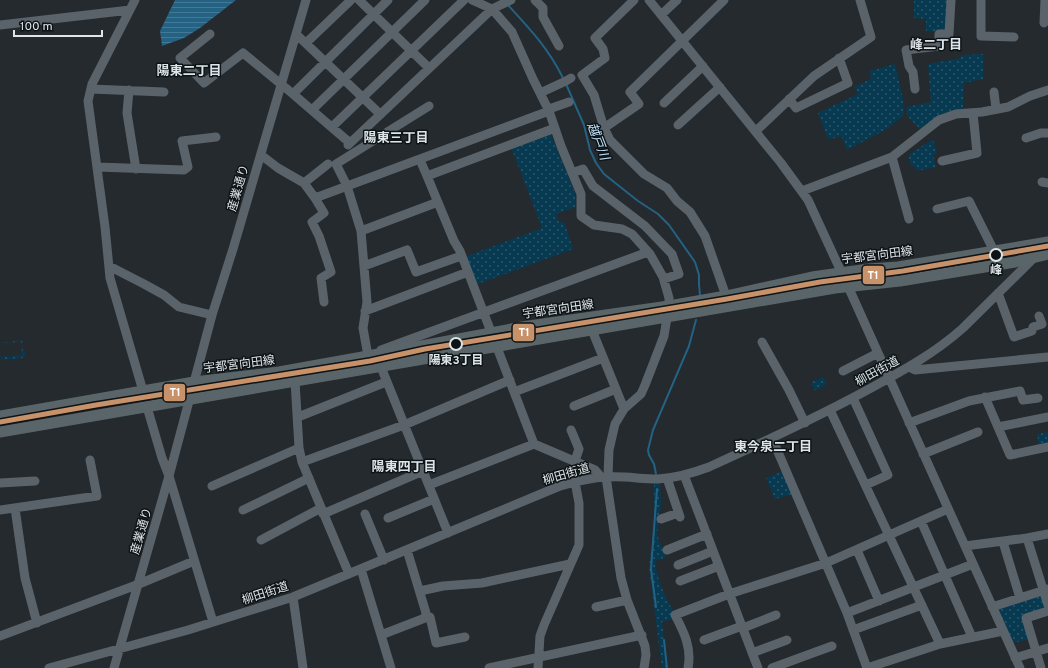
<svg xmlns="http://www.w3.org/2000/svg" width="1048" height="668" font-family="Overpass,'Noto Sans JP',sans-serif">
	<style>
		.green { fill: url(#green-dots) }
		.water { fill: url(#water-rules) }
		.lines { fill: none; stroke-linecap: round; stroke-linejoin: round }
		.stream { stroke: #246284; stroke-width: 2 }
		.minor { stroke: #5b636a; stroke-width: 9 }
		.major { stroke: #5a656a; stroke-width: 11 }
		.tram-1-casing { stroke: #0e1316; stroke-width: 8 }
		.tram-1 { stroke: #c7916a; stroke-width: 5 }
		.stop-dot { fill: #0e1316; stroke: #dde5ea; stroke-width: 2 }
		.labels { text-anchor: middle; stroke-width: 3; stroke-linejoin: round; paint-order: stroke }
		.street-label { font-size: 12px; fill: #dde5ea; stroke: #0e1316 }
		.stop-label { font-size: 12px; font-weight: bold; fill: #dde5ea; stroke: #0e1316 }
		.neighbourhood-label { font-size: 13px; font-weight: bold; fill: #dde5ea; stroke: #0e1316 }
		.water-label { font-size: 13px; font-style: italic; fill: #c1e3fa; stroke: #0e1316 }
		.line-badge { stroke: #0e1316; stroke-width: 1.5 }
		.badge-label { font-size: 11px; text-anchor: middle; font-weight: bold; fill: #fff }
	</style>
	<defs>
		<pattern id="green-dots" width="8" height="8" patternUnits="userSpaceOnUse"><rect width="8" height="8" fill="#073951"/><path d="M2 2h.1M6 6h.1" fill="none" stroke="#2b566a" stroke-width="1.8" stroke-linecap="round"/></pattern>
		<pattern id="water-rules" width="6" height="5" patternUnits="userSpaceOnUse"><rect width="6" height="5" fill="#246284"/><path d="M0 2.5h6" fill="none" stroke="#437896"/></pattern>
	</defs>
	<rect width="100%" height="100%" fill="#242a2e"/>
	<!-- green -->
	<path class="green" d="M914 0H949L946 32 926 31V19L914 18Z
		M983 54V79L964 83 963 111 921 130 907 116 906 107 931 102 928 64 961 58V55Z
		M895 64 903 99 904 115 887 129 847 150 842 137 828 139 818 113 858 94 854 87 871 79 869 71Z
		M550 132 575 193 576 207 556 214 559 222H564L573 249 475 285 464 257 542 228 511 147Z
		M933 139 937 154 933 155 936 167 917 171 914 166H911L908 155Z
		M24 340 22 342 23 352H25V355L23 358 1 360 0 354 2 357 22 355 21 342 0 343Z
		M823 377 827 384 815 391 812 385V382Z
		M1048 432V444L1039 446 1037 434Z
		M783 471 793 494 775 499 766 478Z
		M660 482 661 505 657 535 666 557 656 561C655 577 667 600 675 614L673 619 662 622 668 668H662L649 568 654 523V483Z
		M1041 595 1045 609 1025 616 1030 639 1013 643 997 607Z"/>
	<!-- water -->
	<path class="water" d="M175 0H236L200 28 184 38 162 46 160 31Z"/>
	<g class="lines">
		<!-- stream -->
		<path class="stream" d="M507 4C530 29 548 48 563 78
			M566 84 584 125 590 150 596 163 604 174 638 201 658 214 669 225 695 262 699 275V284L700 296
			M656 474 654 464 649 455 648 450 653 430 689 346 696 320
			M656 607 651 569 657 489
			M664 640 667 668"/>
		<!-- minor -->
		<path class="minor" d="M135 0 92 84 88 101 105 227 110 278 143 391
			M359 0 429 68
			M472 0 492 9 512 32 533 79 549 111 561 146 581 194V216L594 225 622 229 632 234 650 254 663 277 669 298V306
			M535 0 543 8V17L559 46
			M634 0 595 38 603 49 605 58 582 75 594 95 604 128 610 140 644 174 667 188 677 201 690 212 705 236 726 296
			M649 0 781 163 808 200 851 293 1020 668
			M981 0V36L1014 37
			M661 15 677 0
			M1044 23 1045 0
			M0 25 130 10
			M210 34 180 58 204 83 243 53 293 94 350 143
			M296 34 380 114
			M306 43 351 0
			M91 89 164 92
			M915 89 913 72 909 66 906 50 939 46V34H949L951 0
			M129 90 127 113 136 169
			M994 92 996 109
			M540 93 566 81 571 78
			M293 94 388 0
			M789 99 796 108 848 83 839 58
			M664 103 703 66
			M549 109 569 102
			M312 110 425 0
			M678 125 720 87
			M332 127 464 0
			M555 128 427 176 454 241 460 251 534 444 595 470 601 477
			M604 128 639 104 630 92 724 0
			M756 131 814 76 871 37 860 0
			M1026 138 1041 133H1048
			M348 145 492 9 511 0
			M261 155 278 168 304 183 315 198 549 111
			M892 157 909 219
			M420 160 427 176
			M942 161 977 153 973 113
			M97 167 184 170 188 167 182 141 216 137
			M572 173 583 169 593 186 645 226 672 254 679 274 664 279
			M1042 182 1048 183
			M304 183 328 164
			M802 191 892 157 939 120 956 114 982 112 1008 107 1030 96 1048 90
			M315 198 324 213 312 222 319 236 331 272 321 278 324 302
			M937 209 969 201 994 251
			M361 231 438 202
			M109 266 144 284 164 295 179 307 212 315
			M364 266 407 250 416 272 461 256
			M998 293 1014 337 1032 331 1033 327 1042 324 1039 316
			M365 311 468 272
			M592 330 624 409
			M762 342 789 390 805 423
			M381 352V350L648 252
			M368 356 363 328 367 302 361 231 347 186 336 164 429 106
			M381 367 448 533
			M909 367 915 370 1048 357
			M843 371 878 353
			M295 381 299 448 302 462 349 574
			M514 392 603 358
			M985 397 1010 455 1048 447
			M853 398 888 475 866 485
			M574 406 616 389
			M147 407 162 458 169 476 213 622
			M830 410 940 644
			M298 417 386 382
			M909 423 969 401 1020 391 1023 400 1038 398
			M998 427 1048 417
			M571 430 579 449 575 461
			M772 438 847 613 867 668 940 644 1003 631
			M923 454 978 432
			M302 462 404 425 510 380
			M684 475 758 668
			M608 476 609 450 615 424 624 409 641 394 645 385 664 336 667 318
			M606 477 621 578 627 600 645 646 646 655 644 668
			M667 478 680 517
			M0 483 35 481
			M429 485 534 444
			M212 486 299 448
			M15 508 25 578 37 623
			M0 510 97 496 90 460
			M243 510 309 478
			M323 514 423 471
			M365 514 384 560
			M388 518 434 499
			M661 519 678 513
			M921 521 972 637
			M1027 538 1048 605
			M261 540 321 508
			M1003 542 1020 598
			M965 546 1027 538 1048 534
			M667 550 707 534
			M857 550 879 601
			M678 565 713 551
			M361 569 391 668
			M680 581 719 566
			M420 591 443 586 482 583 570 564
			M293 597 303 668
			M596 607 627 600
			M992 607 1048 589
			M847 613 973 564
			M425 618 430 617 436 643 465 637
			M743 628 776 615
			M853 630 922 605
			M381 635 425 618 426 613 407 550
			M0 636 139 584 194 561
			M704 640 742 626
			M752 653 787 640
			M1015 658 1048 648
			M49 668 188 630 293 597 560 486C575 482 592 477 608 477 625 476 641 479 658 479 676 478 693 473 709 467 764 442 818 417 871 388 904 370 935 353 963 328L1048 244
			M114 668 169 476 212 315 233 249 306 0
			M489 668 642 635
			M538 668 540 636 544 625 579 545V503L575 482
			M688 668C692 648 684 632 675 615L729 594 826 563 948 509
			M772 668 832 646
			M1041 668 1026 618 1048 611"/>
		<!-- major -->
		<path class="major" d="M0 416 194 382 279 372 368 356 522 327 669 306 726 296 812 277 869 269 898 267 1048 242
			M0 432 835 288 900 281 1015 262 1048 254"/>
		<defs>
			<path id="tram-1" d="M0 422 96 405 370 361 425 349 727 299 820 282 903 271 1048 246"/>
		</defs>
		<!-- tram-1 casing -->
		<use href="#tram-1" class="tram-1-casing"/>
		<!-- tram-1 -->
		<use href="#tram-1" class="tram-1"/>
	</g>
	<!-- markers -->
	<g class="stop-dot">
		<circle cx="996" cy="255" r="6"/>
		<circle cx="456" cy="344" r="6"/>
	</g>
	<g class="labels">
		<!-- street labels -->
		<g class="street-label">
			<text transform="translate(238 188) rotate(-74)" y="4">産業通り</text>
			<text transform="translate(877 255) rotate(-7)" y="4">宇都宮向田線</text>
			<text transform="translate(558 309) rotate(-8)" y="4">宇都宮向田線</text>
			<text transform="translate(239 364) rotate(-7)" y="4">宇都宮向田線</text>
			<text transform="translate(877 371) rotate(-29)" y="4">柳田街道</text>
			<text transform="translate(566 474) rotate(-16)" y="4">柳田街道</text>
			<text transform="translate(141 531) rotate(-74)" y="4">産業通り</text>
			<text transform="translate(265 593) rotate(-18)" y="4">柳田街道</text>
		</g>
		<!-- stop labels -->
		<g class="stop-label">
			<text x="996" y="274">峰</text>
			<text x="456" y="364">陽東3丁目</text>
		</g>
		<!-- neighbourhood labels -->
		<g class="neighbourhood-label">
			<text x="936" y="49">峰二丁目</text>
			<text x="189" y="75">陽東二丁目</text>
			<text x="396" y="142">陽東三丁目</text>
			<text x="773" y="451">東今泉二丁目</text>
			<text x="404" y="471">陽東四丁目</text>
		</g>
		<!-- water labels -->
		<g class="water-label">
			<text transform="translate(599 141) rotate(69)" y="5">越戸川</text>
		</g>
	</g>
	<g class="line-badge">
		<rect x="862" y="265" width="23" height="20" rx="4" fill="#c7916a"/>
		<rect x="512" y="323" width="23" height="19" rx="4" fill="#c7916a"/>
		<rect x="163" y="383" width="23" height="19" rx="4" fill="#c7916a"/>
	</g>
	<g class="badge-label">
		<text x="873" y="279">T1</text>
		<text x="524" y="336">T1</text>
		<text x="175" y="396">T1</text>
	</g>
	<!-- scale -->
	<path d="M14 30v6h88v-6" fill="none" stroke="#dde5ea" stroke-width="2"/>
	<text x="20" y="30" font-size="12" fill="#dde5ea" stroke="#0e1316" stroke-width="3" paint-order="stroke">100 m</text>
</svg>
